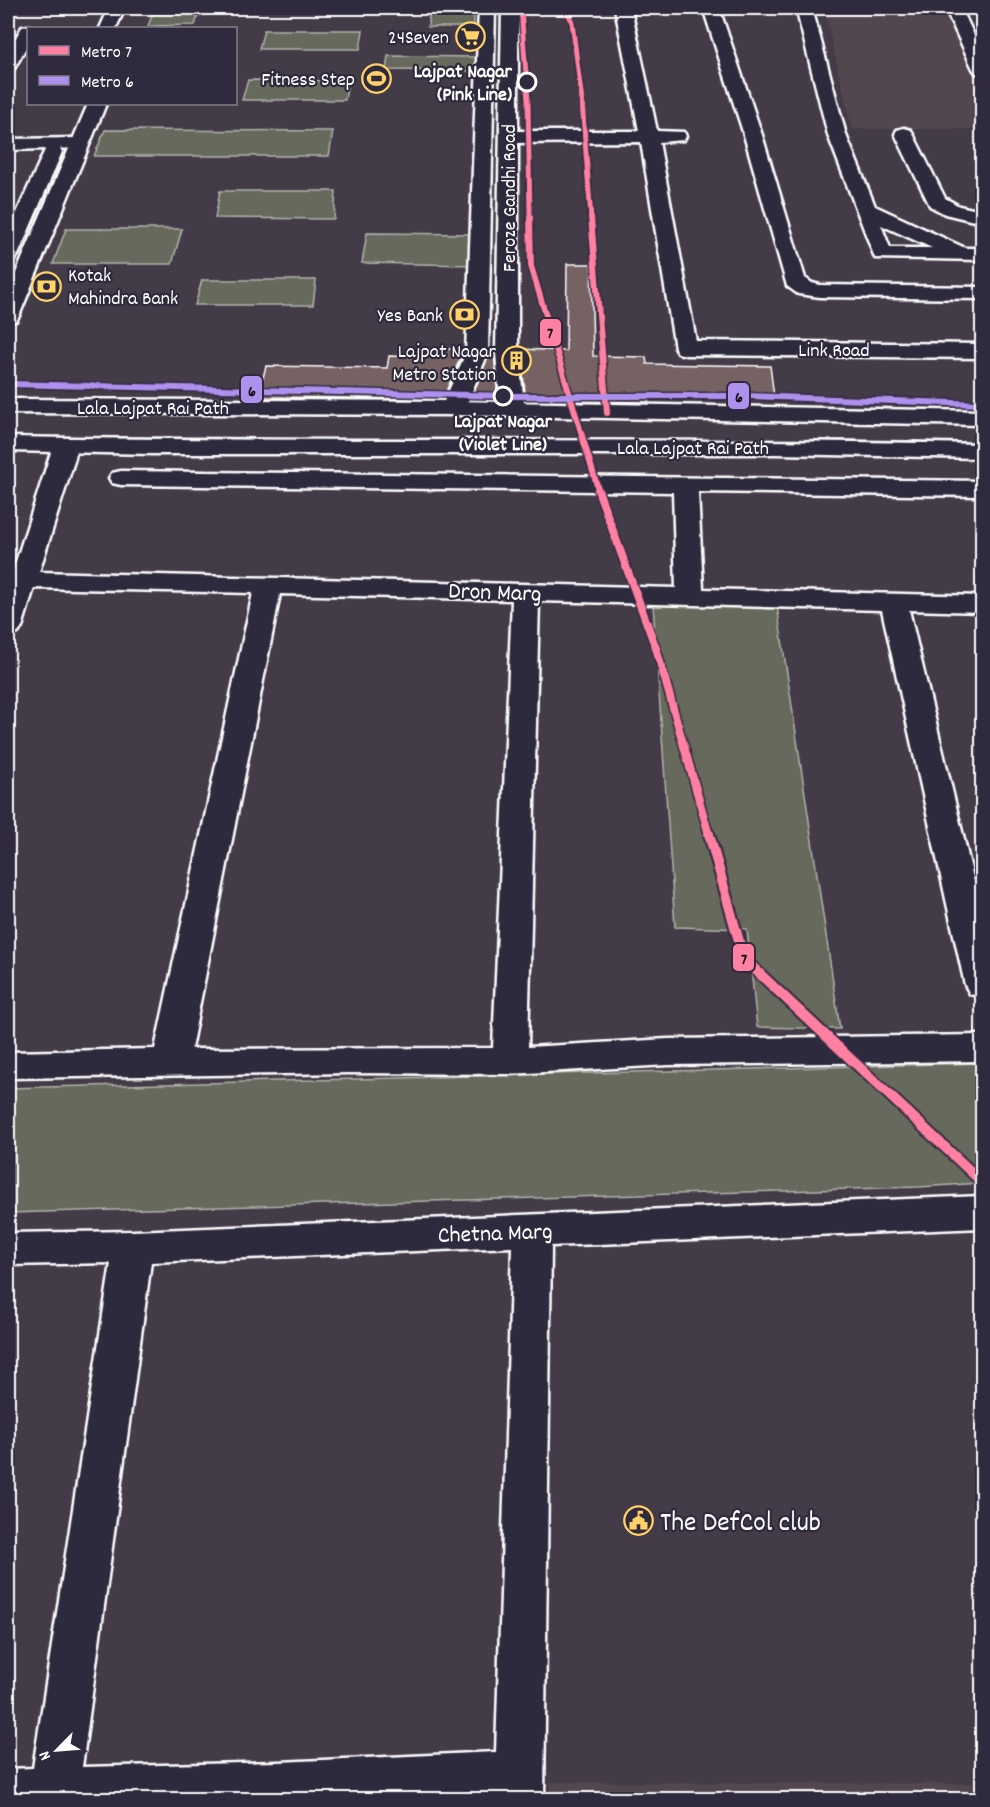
<svg xmlns="http://www.w3.org/2000/svg" width="990" height="1807" font-family="Dekko,sans-serif">
	<style>
		.built { fill: #534750 }
		.green { fill: #66695b; stroke: #b2b4ad; stroke-width: 1.5 }
		.building { fill: #766263; stroke: #fff; stroke-width: 1.5 }
		.lines { fill: none; stroke-linecap: round; stroke-linejoin: round }
		.minor-casing { stroke: #fff; stroke-width: 5 }
		.tertiary-casing { stroke: #fff; stroke-width: 5 }
		.secondary-casing { stroke: #fff; stroke-width: 5 }
		.minor { fill: #2f2a3d; fill-rule: evenodd }
		.tertiary { fill: #2f2a3d; fill-rule: evenodd }
		.secondary { fill: #2f2a3d; fill-rule: evenodd }
		.metro-1-far3-casing { stroke: #2f2a3d; stroke-width: 8 }
		.metro-1-far2-casing { stroke: #2f2a3d; stroke-width: 9 }
		.metro-1-far1-casing { stroke: #2f2a3d; stroke-width: 11 }
		.metro-1-casing { stroke: #2f2a3d; stroke-width: 14 }
		.metro-2-casing { stroke: #2f2a3d; stroke-width: 9 }
		.metro-1-far3 { stroke: #ff80a2; stroke-width: 5 }
		.metro-1-far2 { stroke: #ff80a2; stroke-width: 6 }
		.metro-1-far1 { stroke: #ff80a2; stroke-width: 8 }
		.metro-1 { stroke: #ff80a2; stroke-width: 10 }
		.metro-2 { stroke: #b090ef; stroke-width: 6 }
		.stop-dot { fill: #2f2a3d; stroke: #fff; stroke-width: 3 }
		.labels { text-anchor: middle; stroke-width: 4.5; stroke-linejoin: round; paint-order: stroke }
		.far-poi-label { font-size: 20px; fill: #fff; stroke: #2f2a3d; text-anchor: end }
		.far-stop-label { font-size: 20px; font-weight: bold; fill: #fff; stroke: #2f2a3d; text-anchor: end }
		.far-street-label { font-size: 20px; fill: #fff; stroke: #2f2a3d }
		.street-label { font-size: 24px; fill: #fff; stroke: #2f2a3d }
		.near-poi-label { font-size: 28px; fill: #fff; stroke: #2f2a3d; text-anchor: start }
		.line-badge { stroke: #2f2a3d; stroke-width: 2 }
		.pale-badge-label { font-size: 16px; text-anchor: middle; font-weight: bold; fill: #111 }
	</style>
	<rect width="100%" height="100%" fill="#443b48"/>
	<filter id="ink" filterUnits="userSpaceOnUse"><feTurbulence type="fractalNoise" baseFrequency=".0167" numOctaves="2"/><feDisplacementMap in="SourceGraphic" scale="12" xChannelSelector="R" yChannelSelector="G"/><feConvolveMatrix kernelMatrix="1 2 1 2 8 2 1 2 1" color-interpolation-filters="sRGB"/></filter>
	<g filter="url(#ink)">
		<!-- built -->
		<path class="built" d="M824 8H946L982 93V129H852Z
			M550 1782 982 1784V1799L551 1800Z"/>
		<!-- green -->
		<path class="green" d="M153 13H199L195 25 148 26Z
			M429 14H474V27H428Z
			M264 30H363L360 49H259Z
			M388 56 479 57 478 71 386 70Z
			M248 80 348 81 345 100H242Z
			M105 130 333 131 329 156H94Z
			M220 191H336L334 219 215 218Z
			M66 229H182L172 264H53Z
			M367 233 475 234 473 265 362 263Z
			M202 280H316L313 305H195Z
			M653 604 777 606 840 1029 757 1027 747 929 675 927Z
			M982 1063V1183L919 1187 8 1213V1088Z"/>
		<!-- building -->
		<path class="building" d="M567 264H591L593 356 646 357 647 364 770 366 774 397 648 395V402L526 400 520 349 566 351Z
			M427 349H464L443 399 258 397 266 366 387 368 389 356 426 357Z
			M490 349H494L498 400 471 399Z"/>
		<g class="lines">
			<defs>
				<path id="minor" d="M615 8H631L657 131 684 132 686 136 684 140 659 142 696 341 982 344V358L686 355 678 353 675 348 641 142 509 143 502 141 500 137 502 133 509 131H639Z
					M703 8H719L762 135 805 278 812 283 820 285 982 287V299L820 297 798 294 787 286 744 135Z
					M796 8H812L846 135 875 206 965 248H982V260L875 258 828 135ZM881 225 932 248H890Z
					M945 8H961L982 52V74L976 73 973 69Z
					M28 26 35 28H28V44L14 69 8 70V51L22 27Z
					M904 128 911 130 945 198 959 206 982 211V223L945 214 930 206 895 134 897 130Z
					M79 138 86 140 88 144 86 148 8 150V139Z
					M65 439 74 441 77 446 75 458 39 572 676 588 673 492 121 485 112 483 109 478 112 473 121 471 982 481V496L698 492 703 589 982 596V612L909 610 982 915V997L970 994 965 985 882 610 539 601 528 1047 668 1039 982 1035V1061L668 1065 510 1074 348 1073 8 1078V1052L155 1049 253 593 34 588 22 627 18 633 8 635V571H13L53 446 56 441ZM280 594 512 600 493 1048 191 1049Z
					M982 1196V1228L551 1246 544 1800H8V1769L33 1768 111 1263 8 1265V1233L133 1231ZM512 1247 496 1752 279 1762 82 1767 151 1262Z"/>
				<path id="tertiary" d="M109 8H125L116 28H100Z
					M479 8H495L488 353 465 408 461 413 453 415 445 413 441 408 466 353Z
					M502 8H518V353L525 411 521 416 513 418 505 416 501 411 496 353Z
					M88 104H106L19 316 16 321 8 322V292Z
					M53 146 60 148 62 152 18 255 15 259 8 261V233L44 152 46 148Z"/>
				<path id="secondary" d="M8 399 453 401 982 411V425L453 415 8 413Z
					M8 437C333 443 657 437 982 444V458L777 454H153L8 451Z"/>
			</defs>
			<!-- minor casing -->
			<use href="#minor" class="minor-casing"/>
			<!-- tertiary casing -->
			<use href="#tertiary" class="tertiary-casing"/>
			<!-- secondary casing -->
			<use href="#secondary" class="secondary-casing"/>
			<!-- minor -->
			<use href="#minor" class="minor"/>
			<!-- tertiary -->
			<use href="#tertiary" class="tertiary"/>
			<!-- secondary -->
			<use href="#secondary" class="secondary"/>
			<defs>
				<path id="metro-1-far3" d="M521 8 528 101 530 218
					M566 8 572 22 582 101 591 218"/>
				<path id="metro-1-far2" d="M530 217 531 266 599 492
					M591 217 607 413"/>
				<path id="metro-1-far1" d="M598 490 657 651 709 835"/>
				<path id="metro-1" d="M709 834 744 959 982 1182"/>
				<path id="metro-2" d="M8 384 510 396H748L982 404"/>
			</defs>
			<!-- metro-1-far3 casing -->
			<use href="#metro-1-far3" class="metro-1-far3-casing"/>
			<!-- metro-1-far2 casing -->
			<use href="#metro-1-far2" class="metro-1-far2-casing"/>
			<!-- metro-1-far1 casing -->
			<use href="#metro-1-far1" class="metro-1-far1-casing"/>
			<!-- metro-1 casing -->
			<use href="#metro-1" class="metro-1-casing"/>
			<!-- metro-2 casing -->
			<use href="#metro-2" class="metro-2-casing"/>
			<!-- metro-1-far3 -->
			<use href="#metro-1-far3" class="metro-1-far3"/>
			<!-- metro-1-far2 -->
			<use href="#metro-1-far2" class="metro-1-far2"/>
			<!-- metro-1-far1 -->
			<use href="#metro-1-far1" class="metro-1-far1"/>
			<!-- metro-1 -->
			<use href="#metro-1" class="metro-1"/>
			<!-- metro-2 -->
			<use href="#metro-2" class="metro-2"/>
		</g>
	</g>
	<!-- icons -->
	<defs>
		<symbol id="supermarket-ring" viewBox="-11 -11 22 22"><circle r="9.5" fill="#2f2a3d" stroke="#ffd166" stroke-width="1.5"/><path d="M-6-5.5h2.5l.6 2H6L4.5 2H-2.5L-4.4-4H-6ZM-1.5 3.2a1.3 1.3 0 1 0 .1 0ZM3 3.2a1.3 1.3 0 1 0 .1 0Z" fill="#ffd166"/></symbol>
		<symbol id="stadium-ring" viewBox="-11 -11 22 22"><circle r="9.5" fill="#2f2a3d" stroke="#ffd166" stroke-width="1.5"/><path d="M0-5a6.5 5 0 1 0 0 10a6.5 5 0 1 0 0-10ZM-3.5-1.8h7v3.6h-7Z" fill="#ffd166"/></symbol>
		<symbol id="bank-ring" viewBox="-11 -11 22 22"><circle r="9.5" fill="#2f2a3d" stroke="#ffd166" stroke-width="1.5"/><path d="M-6-4H6V4H-6ZM0-2.3a2.3 2.3 0 1 0 0 4.6a2.3 2.3 0 1 0 0-4.6Z" fill="#ffd166"/></symbol>
		<symbol id="building-ring" viewBox="-11 -11 22 22"><circle r="9.5" fill="#2f2a3d" stroke="#ffd166" stroke-width="1.5"/><path d="M-4-6H4V6H1V3H-1V6H-4ZM-2.5-4.3h1.7v1.8h-1.7ZM.8-4.3h1.7v1.8H.8ZM-2.5-1h1.7V.8h-1.7ZM.8-1h1.7V.8H.8Z" fill="#ffd166"/></symbol>
		<symbol id="civic-ring" viewBox="-11 -11 22 22"><circle r="9.5" fill="#2f2a3d" stroke="#ffd166" stroke-width="1.5"/><path d="M-.6-6.5H3V-4.5H.6V-3L4-1V1h2V6H-6V1h2V-1L-.6-3ZM-1.2 2.5V6h2.4V2.5Z" fill="#ffd166"/></symbol>
	</defs>
	<g fill-rule="evenodd">
		<use href="#supermarket-ring" x="454" y="20" width="33" height="33"/>
		<use href="#stadium-ring" x="360" y="62" width="33" height="33"/>
		<use href="#bank-ring" x="30" y="270" width="33" height="33"/>
		<use href="#bank-ring" x="448" y="298" width="33" height="33"/>
		<use href="#building-ring" x="500" y="344" width="33" height="33"/>
		<use href="#civic-ring" x="622" y="1504" width="33" height="33"/>
	</g>
	<!-- markers -->
	<g class="stop-dot">
		<circle cx="527" cy="82" r="9"/>
		<circle cx="503" cy="396" r="9"/>
	</g>
	<g class="labels">
		<!-- far-poi labels -->
		<g class="far-poi-label">
			<text x="449" y="43">24Seven</text>
			<text x="355" y="85">Fitness Step</text>
			<text x="68" y="281" text-anchor="start">Kotak<tspan x="68" dy="23">Mahindra Bank</tspan></text>
			<text x="443" y="321">Yes Bank</text>
			<text x="496" y="357">Lajpat Nagar<tspan x="496" dy="23">Metro Station</tspan></text>
		</g>
		<!-- far-stop labels -->
		<g class="far-stop-label">
			<text x="512" y="77">Lajpat Nagar<tspan x="512" dy="23">(Pink Line)</tspan></text>
			<text x="503" y="427" text-anchor="middle">Lajpat Nagar<tspan x="503" dy="23">(Violet Line)</tspan></text>
		</g>
		<!-- far-street labels -->
		<g class="far-street-label">
			<text transform="translate(508 198) rotate(-90)" y="7">Feroze Gandhi Road</text>
			<text x="834" y="356">Link Road</text>
			<text x="153" y="414">Lala Lajpat Rai Path</text>
			<text x="693" y="454">Lala Lajpat Rai Path</text>
		</g>
		<!-- street labels -->
		<g class="street-label">
			<text transform="translate(495 591) rotate(2)" y="8">Dron Marg</text>
			<text transform="translate(495 1232) rotate(-2)" y="8">Chetna Marg</text>
		</g>
		<!-- near-poi labels -->
		<g class="near-poi-label">
			<text x="660" y="1530">The DefCol club</text>
		</g>
	</g>
	<g class="line-badge">
		<rect x="539" y="318" width="23" height="29" rx="6" fill="#ff80a2"/>
		<rect x="240" y="375" width="23" height="29" rx="6" fill="#b090ef"/>
		<rect x="727" y="382" width="23" height="28" rx="6" fill="#b090ef"/>
		<rect x="732" y="943" width="23" height="29" rx="6" fill="#ff80a2"/>
	</g>
	<g class="pale-badge-label">
		<text x="550" y="338">7</text>
		<text x="252" y="396">6</text>
		<text x="739" y="402">6</text>
		<text x="744" y="964">7</text>
	</g>
	<!-- margin -->
	<rect width="990" height="1807" fill="none" stroke="#2f2a3d" stroke-width="30"/>
	<rect x="15" y="15" width="960" height="1777" fill="none" stroke="#fff" stroke-width="2" filter="url(#ink)"/>
	<!-- legend -->
	<rect x="27" y="27" width="210" height="78" fill="#2f2a3d" stroke="#827f8b" stroke-width="1.5"/>
	<rect x="39" y="46" width="30" height="9" fill="#ff80a2" stroke="#827f8b" stroke-width="1.5"/>
	<text x="81" y="57" font-size="18" fill="#ffffff">Metro 7</text>
	<rect x="39" y="76" width="30" height="9" fill="#b090ef" stroke="#827f8b" stroke-width="1.5"/>
	<text x="81" y="87" font-size="18" fill="#ffffff">Metro 6</text>
	<!-- north arrow -->
	<g transform="translate(57 1750) rotate(245)" stroke="#2f2a3d" stroke-width="4.5" paint-order="stroke">
	<path d="M0-4.5L10 22L0 15L-10 22Z" fill="#ffffff"/>
	<text y="-9" font-size="16" font-weight="bold" text-anchor="middle" fill="#ffffff">N</text>
	</g>
</svg>
